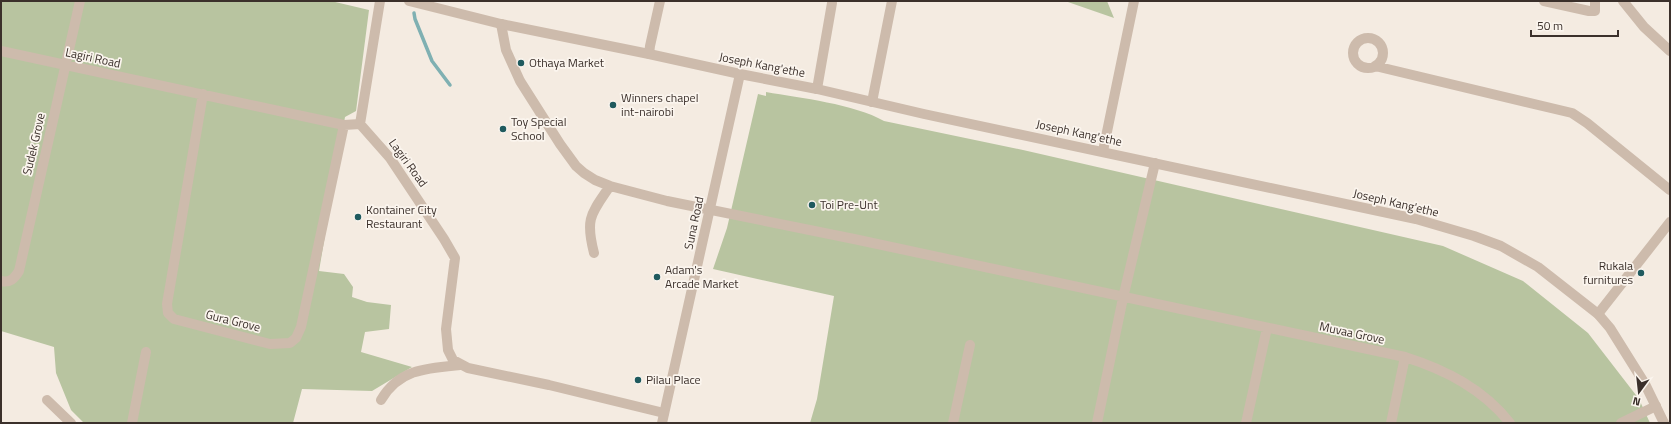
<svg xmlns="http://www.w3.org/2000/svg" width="1671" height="424" font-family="'Titillium Web',sans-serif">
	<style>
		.green { fill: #b8c4a0 }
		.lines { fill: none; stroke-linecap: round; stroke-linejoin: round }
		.stream { stroke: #7fb0b2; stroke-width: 3.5 }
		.minor { stroke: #cdbbac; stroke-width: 10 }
		.tertiary { stroke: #cdbbac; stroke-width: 10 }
		.poi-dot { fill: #1f5a5e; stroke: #fbf5ee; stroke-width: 1.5 }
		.labels { text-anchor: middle; stroke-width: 3.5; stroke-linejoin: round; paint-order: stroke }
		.street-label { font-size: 12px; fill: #3b302b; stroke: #fbf5ee }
		.poi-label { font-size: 12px; fill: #3b302b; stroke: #fbf5ee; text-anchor: start }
	</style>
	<rect width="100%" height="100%" fill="#f4ebe1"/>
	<!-- green -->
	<path class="green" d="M1 1H331L369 10 356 111 345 117 319 271 344 274 353 287 352 297 367 302 391 305 389 329 365 332 361 352 412 367 372 391 302 389 293 423H84L71 410 56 373 54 347 1 331Z
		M1065 1H1107L1114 18Z
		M766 92C801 98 854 104 884 121L1023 150 1443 246 1523 281 1588 333 1639 399 1650 423H810L817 399 834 296 713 269 727 228 758 94 766 96Z"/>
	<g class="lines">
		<!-- stream -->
		<path class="stream" d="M414 13 415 19 432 61 450 85"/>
		<!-- minor -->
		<path class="minor" d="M1544 1 1589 11H1595V1
			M1623 1 1644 27 1670 51
			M501 24 506 50 520 81 560 144 576 166 584 173 595 180 610 186 667 201 854 239 1405 357C1446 370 1483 389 1510 423
			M1353 53a15 15 0 1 1 30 0a15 15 0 1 1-30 0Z
			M1 51 344 125 360 124 390 158 444 239 455 258 446 329 448 350 453 360 468 368 549 385 664 413
			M649 54 650 46 660 1
			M1375 66 1572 113 1587 123 1670 190
			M817 89 832 3
			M203 94 167 304 168 313 174 319 270 344 290 343 296 338 301 327 344 125
			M872 102 892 1
			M360 124 380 1
			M1103 151 1134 1
			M594 253C585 218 591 214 610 186
			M1 281C10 283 14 279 19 271L80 1
			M1598 314 1670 222
			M47 400 71 423
			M381 400C399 369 427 368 460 365
			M132 423 146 352
			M953 423 970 345
			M1097 423 1123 298 1155 163
			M1246 423 1267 328
			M1391 423 1405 357
			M1621 423 1656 406"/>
		<!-- tertiary -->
		<path class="tertiary" d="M409 1 501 24 649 54 740 74 817 89 924 114 1416 219 1474 236 1501 246 1538 267 1598 314 1610 328 1645 384 1664 423
			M662 423 740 74"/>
	</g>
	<!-- markers -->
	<g class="poi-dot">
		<circle cx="521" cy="63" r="4"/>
		<circle cx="613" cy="105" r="4"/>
		<circle cx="503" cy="129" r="4"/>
		<circle cx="812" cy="205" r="4"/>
		<circle cx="358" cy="217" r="4"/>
		<circle cx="1641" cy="273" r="4"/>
		<circle cx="657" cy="277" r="4"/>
		<circle cx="638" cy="380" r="4"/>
	</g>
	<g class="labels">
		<!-- street labels -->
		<g class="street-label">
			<text transform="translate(93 58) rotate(12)" y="4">Lagiri Road</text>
			<text transform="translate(762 65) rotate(11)" y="4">Joseph Kang'ethe</text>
			<text transform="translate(1079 133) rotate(12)" y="4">Joseph Kang'ethe</text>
			<text transform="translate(34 144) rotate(-77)" y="4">Sudek Grove</text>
			<text transform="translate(408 163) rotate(54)" y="4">Lagiri Road</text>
			<text transform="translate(1396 203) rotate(13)" y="4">Joseph Kang'ethe</text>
			<text transform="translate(694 223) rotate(-78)" y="4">Suna Road</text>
			<text transform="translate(233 321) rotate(14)" y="4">Gura Grove</text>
			<text transform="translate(1352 333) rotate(12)" y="4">Muvaa Grove</text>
		</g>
		<!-- poi labels -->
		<g class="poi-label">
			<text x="529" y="67">Othaya Market</text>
			<text x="621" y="102">Winners chapel<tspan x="621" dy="14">int-nairobi</tspan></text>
			<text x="511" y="126">Toy Special<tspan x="511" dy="14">School</tspan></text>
			<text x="820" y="209">Toi Pre-Unt</text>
			<text x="366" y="214">Kontainer City<tspan x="366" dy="14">Restaurant</tspan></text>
			<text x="1633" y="270" text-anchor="end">Rukala<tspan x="1633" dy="14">furnitures</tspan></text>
			<text x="665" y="274">Adam's<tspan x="665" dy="14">Arcade Market</tspan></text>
			<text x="646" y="384">Pilau Place</text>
		</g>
	</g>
	<!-- border -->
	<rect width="1671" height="424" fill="none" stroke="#3b302b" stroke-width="4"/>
	<!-- north arrow -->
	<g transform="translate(1639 392) rotate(195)" stroke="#fbf5ee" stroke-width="3" paint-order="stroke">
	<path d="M0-3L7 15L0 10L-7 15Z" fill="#3b302b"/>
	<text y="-6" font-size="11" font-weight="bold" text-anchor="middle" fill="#3b302b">N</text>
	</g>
	<!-- scale -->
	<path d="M1531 30v6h87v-6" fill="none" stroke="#3b302b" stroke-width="2"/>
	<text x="1537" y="30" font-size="12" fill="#3b302b" stroke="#fbf5ee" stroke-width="3" paint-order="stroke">50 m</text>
</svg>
